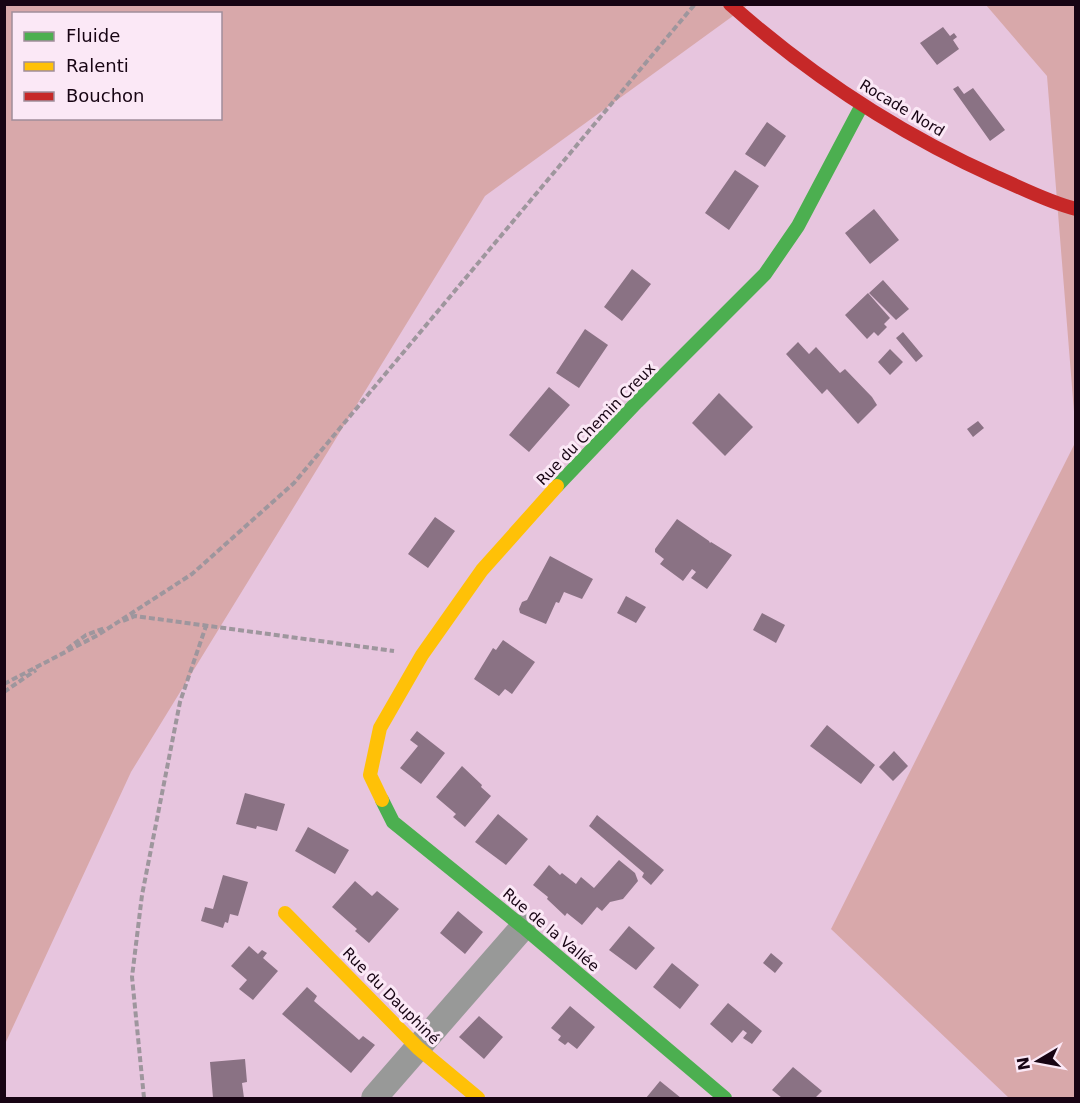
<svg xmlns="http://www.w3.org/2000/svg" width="1080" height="1103" font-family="'DejaVu Sans',sans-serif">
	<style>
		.green { fill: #d8a8aa; fill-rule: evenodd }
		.building { fill: #8a7284 }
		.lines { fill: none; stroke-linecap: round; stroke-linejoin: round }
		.path { stroke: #9e969d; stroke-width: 4; stroke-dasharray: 6 3; stroke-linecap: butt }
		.street { stroke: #989998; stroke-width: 26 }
		.fast { stroke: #4caf50; stroke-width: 14 }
		.slow { stroke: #ffc107; stroke-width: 14 }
		.jam { stroke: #c62828; stroke-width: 14 }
		.labels { text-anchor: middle; stroke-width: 6; stroke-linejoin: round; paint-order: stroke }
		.street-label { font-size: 15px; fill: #170413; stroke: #fbe8f6 }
	</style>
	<rect width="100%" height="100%" fill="#e7c5de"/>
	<!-- green -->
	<path class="green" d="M5 5H748L485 196 131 772 5 1044ZM14 14H220V118H14Z
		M986 5H1075V424L1047 76Z
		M1075 443V1098H1009L831 929Z"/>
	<!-- building -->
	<path class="building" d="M943 27 950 36 954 33 957 37 953 40 959 49 937 65 920 43Z
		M958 86 964 94 973 88 1005 130 990 141 953 89Z
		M767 122 786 136 765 167 745 154Z
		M735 170 759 186 729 230 705 213Z
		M874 209 899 240 870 264 845 233Z
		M632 269 651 284 622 321 604 307Z
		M883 280 909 309 896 320 869 293Z
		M868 293 890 318 884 324 887 327 878 336 874 332 867 339 845 315Z
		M585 329 608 345 579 388 556 373Z
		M903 332 923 356 916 362 896 338Z
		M798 342 809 354 816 347 840 373 845 369 872 397 877 405 858 424 827 389 822 394 786 354Z
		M890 349 903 362 890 375 878 362Z
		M549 387 570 405 529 452 509 435Z
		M719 393 753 427 725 456 692 423Z
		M978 421 984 428 973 437 967 429Z
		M435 517 455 531 428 568 408 554Z
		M677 519 709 541 710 543 711 542 732 555 707 589 691 578 696 572 692 569 683 581 660 564 664 559 655 552V549Z
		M550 556 593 579 582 599 564 592 559 603 556 602 546 624 520 613 519 609 522 602 527 600Z
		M626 596 646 607 636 623 617 613Z
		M762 613 785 625 776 643 753 630Z
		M503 640 535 662 512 694 505 689 499 696 474 679 493 648 496 650Z
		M827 725 875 765 861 784 810 746Z
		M417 731 445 753 421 784 400 768 418 746 410 740Z
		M894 751 908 766 893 781 879 767Z
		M462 766 482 785 481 787 491 796 465 827 453 817 456 814 436 797Z
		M245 793 285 804 277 831 257 826 256 829 236 824Z
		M498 814 528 839 506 865 475 842Z
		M597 815 664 870 651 885 642 877 644 873 589 826Z
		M308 827 349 850 335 874 295 851Z
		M619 860 635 873 638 881 623 899 610 902 602 911 597 907 582 925 567 913 565 916 547 899 548 897 533 885 549 865 560 875 562 873 576 884 581 877 594 888Z
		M223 875 248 882 238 916 230 914 228 923 225 922 223 928 201 921 205 907 213 909Z
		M355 881 372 896 377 891 399 909 369 943 355 931 357 929 332 907Z
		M458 911 483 932 465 954 440 933Z
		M629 926 655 948 636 970 609 950Z
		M249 946 258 954 262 950 267 953 263 958 278 971 253 1000 239 989 247 980 231 966Z
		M771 953 783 963 775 973 763 963Z
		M672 963 699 985 680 1009 653 987Z
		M307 987 317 996 314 1001 359 1040 363 1036 375 1045 351 1073 282 1014Z
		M728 1003 762 1031 752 1044 743 1038 747 1033 743 1030 732 1043 710 1024Z
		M570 1006 595 1027 577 1049 568 1042 565 1045 558 1040 561 1036 551 1028Z
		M479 1016 503 1037 484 1059 459 1037Z
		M245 1059 247 1082 242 1083 244 1098H213L210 1062Z
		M793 1067 822 1091 815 1098H782L772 1090Z
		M660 1081 681 1098H646Z"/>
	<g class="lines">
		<!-- path -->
		<path class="path" d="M123 621 135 616 394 651
			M67 649 86 635 105 628
			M4 684 98 635 192 574 294 483 695 4
			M4 692 36 670
			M144 1098 132 977 142 895 180 702 206 626"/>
		<!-- street -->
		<path class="street" d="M374 1098 523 927"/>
		<!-- fast -->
		<path class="fast" d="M557 486 637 402 765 274 798 226 862 105
			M382 800 393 822 523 927 725 1098"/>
		<!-- slow -->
		<path class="slow" d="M382 800 370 775 380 728 422 655 482 570 557 486
			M285 913 418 1048 478 1098"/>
		<!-- jam -->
		<path class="jam" d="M730 4C810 75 898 133 996 177 1022 188 1048 202 1076 209"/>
	</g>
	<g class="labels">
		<!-- street labels -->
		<g class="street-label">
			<text transform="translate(902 108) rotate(31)" y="5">Rocade Nord</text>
			<text transform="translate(596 424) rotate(-46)" y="5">Rue du Chemin Creux</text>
			<text transform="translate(551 930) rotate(40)" y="5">Rue de la Vallée</text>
			<text transform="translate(391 996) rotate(45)" y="5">Rue du Dauphiné</text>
		</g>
	</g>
	<!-- border -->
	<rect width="1080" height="1103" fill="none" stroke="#170413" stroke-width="12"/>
	<!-- legend -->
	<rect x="12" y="12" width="210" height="108" fill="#fbe8f6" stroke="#a08d9b" stroke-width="1.5"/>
	<rect x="24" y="32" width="30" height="9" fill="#4caf50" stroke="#a08d9b" stroke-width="1.5"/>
	<text x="66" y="42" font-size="18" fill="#170413">Fluide</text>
	<rect x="24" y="62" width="30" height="9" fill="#ffc107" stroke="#a08d9b" stroke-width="1.5"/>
	<text x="66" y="72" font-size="18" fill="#170413">Ralenti</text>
	<rect x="24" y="92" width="30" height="9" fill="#c62828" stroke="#a08d9b" stroke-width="1.5"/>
	<text x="66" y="102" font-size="18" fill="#170413">Bouchon</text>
	<!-- north arrow -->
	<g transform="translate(1038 1061) rotate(260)" stroke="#fbe8f6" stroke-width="4.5" paint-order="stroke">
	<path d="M0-4.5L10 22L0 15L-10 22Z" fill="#170413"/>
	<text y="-9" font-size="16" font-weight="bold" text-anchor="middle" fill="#170413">N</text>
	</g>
</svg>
